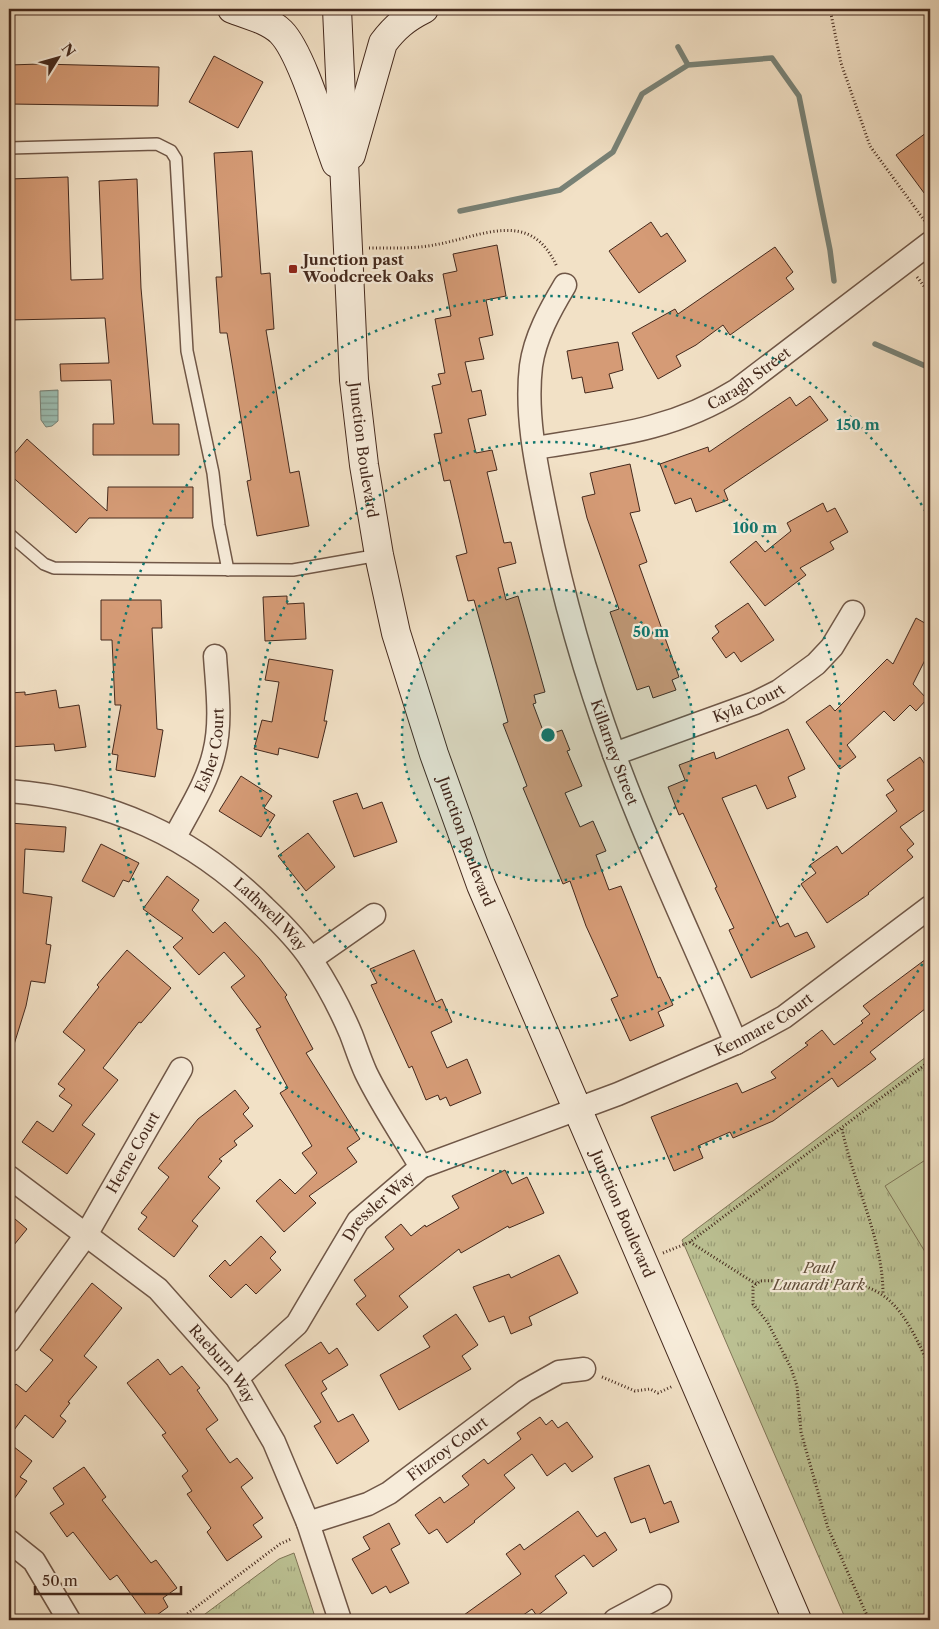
<svg xmlns="http://www.w3.org/2000/svg" width="939" height="1629" font-family="'Libre Caslon Text',serif">
	<style>
		.grass { fill: url(#grass-tufts); stroke: #807658 }
		.pitch { fill: #bcc294; stroke: #807658 }
		.water { fill: url(#water-rules); stroke: #788277 }
		.lines { fill: none; stroke-linecap: round; stroke-linejoin: round }
		.stream { stroke: #788277; stroke-width: 5.5 }
		.building { fill: #d59b76; stroke: #44291d }
		.service-casing { stroke: #705747; stroke-width: 14 }
		.minor-casing { stroke: #705747; stroke-width: 25 }
		.secondary-casing { stroke: #44291d; stroke-width: 30 }
		.path { stroke: #44291d; stroke-width: 3; stroke-dasharray: 1 2.5; stroke-linecap: butt }
		.service { stroke: #f7ecda; stroke-width: 11 }
		.minor { stroke: #f7ecda; stroke-width: 22 }
		.secondary { stroke: #f7ecda; stroke-width: 28 }
		.ring { fill: none; stroke: #0f766e; stroke-width: 2.5; stroke-dasharray: 2.5 5 }
		.poi-dot { fill: #8f2418; stroke: #f7ecda; stroke-width: 2 }
		.labels { text-anchor: middle; stroke-width: 4.5; stroke-linejoin: round; paint-order: stroke }
		.poi-label { font-size: 15px; font-weight: bold; fill: #44291d; stroke: #f7ecda; text-anchor: start }
		.street-label { font-size: 15px; fill: #44291d; stroke: #f7ecda }
		.park-label { font-size: 15px; font-style: italic; fill: #624f3b; stroke: #f7ecda }
		.centre { fill: #0f766e; stroke: #f7ecda; stroke-width: 2.5 }
		.ring-label { font-size: 15px; text-anchor: middle; font-weight: bold; fill: #0f766e; stroke: #f7ecda; stroke-width: 4.5; stroke-linejoin: round; paint-order: stroke }
	</style>
	<defs>
		<pattern id="grass-tufts" width="24" height="20" patternUnits="userSpaceOnUse" patternTransform="scale(1.25)"><rect width="24" height="20" fill="#bcc294"/><path d="M3 7l-1-3M5 7V3M7 7l1-3M15 17l-1-3M17 17v-4M19 17l1-3" fill="none" stroke="#9a9e78"/></pattern>
		<pattern id="water-rules" width="6" height="5" patternUnits="userSpaceOnUse" patternTransform="scale(1.25)"><rect width="6" height="5" fill="#9bbeb3"/><path d="M0 2.5h6" fill="none" stroke="#809a91"/></pattern>
	</defs>
	<rect width="100%" height="100%" fill="#f2e1c6"/>
	<filter id="stains"><feTurbulence type="fractalNoise" baseFrequency=".004" numOctaves="4"/><feColorMatrix values="0 0 0 0 .2 0 0 0 0 .09 0 0 0 0 .02 0 0 0 .5 -.17"/></filter>
	<radialGradient id="worn" r=".72"><stop offset=".6" stop-color="#630" stop-opacity="0"/><stop offset="1" stop-color="#630" stop-opacity=".3"/></radialGradient>
	<!-- grass -->
	<path class="grass" d="M930 1054V1620H846L682 1240Z
		M294 1553 316 1620H197L279 1559Z"/>
	<!-- pitch -->
	<path class="pitch" d="M930 1157V1260L885 1186Z"/>
	<!-- water -->
	<path class="water" d="M58 390V421L52 426 46 427 41 420 40 391Z"/>
	<g class="lines">
		<!-- stream -->
		<path class="stream" d="M678 47 688 65 772 58 799 96 830 250 834 281
			M460 211 560 190 613 152 642 94 688 65
			M875 344 930 368
			M930 411 927 428 930 434"/>
	</g>
	<!-- building -->
	<path class="building" d="M214 56 263 82 238 128 189 102Z
		M40 64 159 67 158 106 9 104V65Z
		M930 130V201L896 155Z
		M252 151 261 274 270 273 274 329 266 330 290 473 299 471 309 526 257 536 247 481 251 480 227 333H220L216 277H222L214 153Z
		M68 177 71 280 103 279 99 181 137 179 141 288 153 424H179V455H93V424H114L111 380 61 381 60 364 109 363 105 318 9 320V179Z
		M651 222 661 237 667 233 686 261 639 293 609 251Z
		M497 245 506 296 486 300 493 335 479 338 484 359 465 362 472 392 481 390 486 415 468 419 476 453 492 450 497 470 487 472 504 543 511 542 516 563 498 568 506 600 518 596 545 692 534 695 536 703 533 704 545 736 562 730 570 750 567 751 582 786 565 793 580 827 593 821 606 851 596 855 609 890 621 886 658 978 660 977 673 1005 658 1012 664 1026 630 1041 611 999 618 996 586 926 570 881 563 884 523 788 527 786 503 724 508 722 474 600 468 601 456 556 467 553 450 480 444 481 434 434 442 433 432 386 441 384 438 374 445 373 435 319 451 316 443 274 457 271 453 254Z
		M775 247 793 272 786 278 794 289 730 335 723 325 696 345 676 356 681 366 658 379 632 333 675 309 678 314Z
		M618 342 623 370 609 374 613 388 585 393 582 377 572 379 567 351Z
		M810 396 828 420 724 490 728 500 696 512 691 498 675 504 660 464 708 447 709 452 790 397 796 406Z
		M27 439 107 511 108 487H193V518H89L76 533 9 474V460Z
		M630 464 640 511 630 513 647 562 639 565 679 677 672 680 676 690 653 698 649 686 637 690 610 612 619 609 587 518 582 497 595 494 590 473Z
		M823 503 827 512 835 508 848 532 830 542 834 549 800 568 806 575 765 606 730 562 756 541 765 552 791 531 787 523Z
		M287 596V604L304 603 306 639 265 641 263 597Z
		M101 600H161L162 628H152L157 729 163 730 155 777 116 770 118 755 112 754 121 705H115L112 640H101Z
		M748 603 774 640 741 662 734 652 726 658 712 638 719 632 715 626Z
		M916 618 930 626V650L913 684 927 699 916 711 910 705 894 721 884 711 847 745 856 757 840 769 806 722 830 705 835 711 887 659 893 664Z
		M269 659 333 670 324 721H327L318 758 279 748 278 755 254 749 262 720 272 722 279 682 265 680Z
		M56 690 59 708 79 705 86 747 55 751 54 744 9 747V693L25 692V695Z
		M788 729 805 769 788 777 796 797 767 809 756 785 722 798 780 927 788 923 795 937 807 932 815 947 751 978 729 930 734 928 715 888 717 887 683 813 679 815 668 787 685 780 679 765 714 752 716 759Z
		M920 757 930 772V806L900 827 914 844 907 850 913 857 868 893 869 894 827 923 801 884 816 873 810 865 837 846 842 854 897 811 886 795 894 790 887 780Z
		M241 776 272 796 264 808 275 815 261 837 219 811Z
		M357 793 363 809 382 802 397 842 354 857 333 801Z
		M9 823 66 827 64 852 25 849 23 893 52 897 46 944 51 945 45 983 31 981 26 1006 12 1051 9 1050Z
		M308 833 335 867 306 891 278 856Z
		M101 844 139 863 129 882 123 880 114 897 82 881Z
		M167 876 199 900 192 910 213 933 225 922 259 958 287 995 285 997 313 1049 306 1053 360 1139 347 1148 357 1162 309 1196 316 1203 284 1232 256 1201 280 1179 295 1194 317 1173 302 1153 312 1146 280 1093 288 1088 256 1029 261 1027 231 987 245 976 224 952 199 975 173 947 183 938 143 909Z
		M127 950 171 988 141 1023 139 1022 103 1068 118 1080 82 1125 95 1134 67 1174 22 1142 37 1121 53 1132 72 1105 59 1096 65 1089 58 1084 85 1050 63 1032 99 987 97 985Z
		M414 950 436 1002 442 999 452 1022 431 1032 447 1068 467 1059 481 1093 450 1106 446 1097 440 1100 438 1095 426 1100 412 1066 409 1068 371 985 377 983 370 969Z
		M930 956V1005L870 1052 876 1059 838 1087 832 1078 773 1121 733 1138 730 1132 698 1146 703 1158 674 1171 651 1117 737 1083 742 1093 776 1078 771 1072 808 1045 805 1043 822 1030 834 1045 863 1023 861 1021 870 1014 863 1006Z
		M235 1090 249 1108 243 1114 253 1126 234 1141 237 1145 219 1159 222 1161 208 1177 220 1188 192 1221 198 1226 174 1257 138 1229 147 1217 141 1213 169 1177 158 1168 198 1119Z
		M505 1170 512 1184 527 1177 544 1213 509 1228 508 1226 461 1253 459 1249 399 1296 408 1307 378 1331 356 1304 366 1296 354 1280 394 1249 385 1237 401 1224 411 1236 425 1225 426 1227 459 1208 452 1196Z
		M9 1214 27 1229 9 1251Z
		M261 1236 276 1252 270 1258 281 1270 256 1294 246 1284 231 1298 209 1276 225 1260 230 1266Z
		M559 1255 578 1293 529 1317 532 1325 511 1334 504 1316 489 1322 473 1287 509 1274 511 1278Z
		M92 1283 122 1308 84 1356 97 1367 68 1402 70 1403 60 1416 66 1421 53 1438 25 1415 9 1437V1393L16 1384 26 1392 53 1360 40 1350Z
		M456 1314 478 1345 462 1356 471 1369 399 1410 380 1375 430 1347 423 1336Z
		M321 1342 329 1354 337 1348 348 1365 322 1381 327 1389 321 1393 338 1422 353 1414 369 1441 337 1464 314 1426 321 1422 285 1365Z
		M158 1359 170 1375 182 1366 200 1388 197 1390 218 1420 206 1429 230 1463 237 1458 253 1478 241 1487 263 1518 253 1525 262 1537 227 1561 207 1532 211 1528 187 1494 192 1491 182 1476 188 1471 162 1435 166 1433 127 1383Z
		M540 1417 546 1425 552 1420 558 1428 567 1422 593 1457 572 1472 565 1463 547 1476 532 1454 504 1475 515 1488 474 1521 475 1522 447 1543 437 1529 429 1534 415 1515 440 1497 444 1503 469 1485 462 1476 484 1459 488 1464 521 1439 517 1433Z
		M9 1443 32 1461 20 1477 27 1481 9 1506Z
		M649 1465 664 1504 671 1501 679 1522 650 1533 645 1518 631 1523 614 1478Z
		M84 1467 106 1497 102 1500 151 1563 156 1560 177 1588 163 1598 168 1607 150 1620 117 1575 110 1580 73 1532 67 1537 50 1513 64 1504 53 1488Z
		M578 1511 597 1537 605 1532 617 1550 593 1567 584 1555 555 1576 567 1593 537 1616 532 1609 516 1620H457L521 1574 506 1554 520 1544 524 1550Z
		M389 1523 400 1544 391 1549 409 1583 390 1593 386 1586 372 1594 352 1559 370 1549 363 1537Z"/>
	<g class="lines">
		<defs>
			<path id="service" d="M9 148 157 144 171 151 176 159 187 351 213 473 219 525 228 570
				M9 534 44 564 54 568 293 570 379 555"/>
			<g id="minor">
				<path id="s1" d="M565 285C550 310 535 337 531 366 525 416 537 469 547 518 563 597 586 677 614 754 650 852 696 947 736 1043"/>
				<path id="s2" d="M535 448C608 436 672 431 737 390L930 243"/>
				<path id="s3" d="M614 754 755 703 779 691 816 664 832 647 853 612"/>
				<path id="s4" d="M9 791C110 799 192 836 264 907 281 923 299 941 312 961 327 984 340 1008 351 1034 356 1047 360 1060 366 1073 382 1106 403 1136 421 1167"/>
				<path id="s5" d="M175 837C189 810 207 783 214 753 222 722 217 687 215 656"/>
				<path d="M311 959 374 915"/>
				<path id="s6" d="M9 1177 158 1289 237 1378 274 1442 308 1523 340 1620"/>
				<path id="s7" d="M9 1341 86 1235 181 1069"/>
				<path id="s8" d="M237 1378 297 1324 358 1221 421 1167 618 1094 736 1043 784 1017 930 907"/>
				<path id="s9" d="M308 1523 368 1504 389 1493 525 1391 559 1372 584 1369"/>
				<path d="M9 1541 34 1561 69 1620"/>
				<path d="M615 1620 660 1596"/>
			</g>
			<g id="secondary">
				<path d="M232 9C248 15 269 20 281 32 302 53 324 131 336 163"/>
				<path id="s10" d="M337 9 354 380 364 465 379 555 396 633 434 754 481 885 797 1620"/>
				<path d="M351 155 383 43C395 27 406 18 424 9"/>
			</g>
		</defs>
		<!-- service casing -->
		<use href="#service" class="service-casing"/>
		<!-- minor casing -->
		<use href="#minor" class="minor-casing"/>
		<!-- secondary casing -->
		<use href="#secondary" class="secondary-casing"/>
		<!-- path -->
		<path class="path" d="M830 9 841 63 870 146 927 224
			M369 248C391 248 413 249 434 245 481 237 531 207 557 267
			M917 277 930 294
			M842 1129C853 1183 883 1238 883 1294
			M690 1242 756 1284
			M663 1253 690 1242 930 1061
			M602 1377 635 1391 650 1389 658 1393 673 1386
			M179 1620 280 1544 291 1539
			M869 1620 828 1528 801 1432 797 1386 791 1368 768 1323 753 1304V1287L760 1281C772 1280 785 1282 798 1282 880 1277 897 1293 930 1368"/>
		<!-- service -->
		<use href="#service" class="service"/>
		<!-- minor -->
		<use href="#minor" class="minor"/>
		<!-- secondary -->
		<use href="#secondary" class="secondary"/>
	</g>
	<!-- distance rings -->
	<circle cx="548" cy="735" r="146" fill="#0f766e" fill-opacity=".12"/>
	<g class="ring">
		<circle cx="548" cy="735" r="146"/>
		<circle cx="548" cy="735" r="293"/>
		<path d="M930 951A439 439 0 1 1 930 519"/>
	</g>
	<!-- markers -->
	<rect class="poi-dot" x="288" y="264" width="10" height="10" rx="2.5"/>
	<g class="labels">
		<!-- poi labels -->
		<g class="poi-label">
			<text x="303" y="265">Junction past<tspan x="303" dy="17">Woodcreek Oaks</tspan></text>
		</g>
		<!-- street labels -->
		<g class="street-label">
			<text dy="5" stroke="none"><textPath href="#s2" startOffset="228">Caragh Street</textPath></text>
			<text dy="5" stroke="none"><textPath href="#s10" startOffset="442">Junction Boulevard</textPath></text>
			<text dy="5" stroke="none"><textPath href="#s3" startOffset="144">Kyla Court</textPath></text>
			<text dy="5" stroke="none"><textPath href="#s5" startOffset="95">Esher Court</textPath></text>
			<text dy="5" stroke="none"><textPath href="#s1" startOffset="486">Killarney Street</textPath></text>
			<text dy="5" stroke="none"><textPath href="#s10" startOffset="848">Junction Boulevard</textPath></text>
			<text dy="5" stroke="none"><textPath href="#s4" startOffset="296">Lathwell Way</textPath></text>
			<text dy="5" stroke="none"><textPath href="#s8" startOffset="655">Kenmare Court</textPath></text>
			<text dy="5" stroke="none"><textPath href="#s7" startOffset="226">Herne Court</textPath></text>
			<text dy="5" stroke="none"><textPath href="#s8" startOffset="225">Dressler Way</textPath></text>
			<text dy="5" stroke="none"><textPath href="#s10" startOffset="1252">Junction Boulevard</textPath></text>
			<text dy="5" stroke="none"><textPath href="#s6" startOffset="285">Raeburn Way</textPath></text>
			<text dy="5" stroke="none"><textPath href="#s9" startOffset="160">Fitzroy Court</textPath></text>
		</g>
		<!-- park labels -->
		<g class="park-label">
			<text x="819" y="1273">Paul<tspan x="819" dy="17">Lunardi Park</tspan></text>
		</g>
	</g>
	<circle cx="548" cy="735" r="8" class="centre"/>
	<g class="ring-label">
		<text x="858" y="430">150 m</text>
		<text x="755" y="533">100 m</text>
		<text x="651" y="637">50 m</text>
	</g>
	<!-- margin -->
	<rect width="939" height="1629" fill="none" stroke="#f2e1c6" stroke-width="30"/>
	<rect x="10" y="10" width="919" height="1609" fill="none" stroke="#44291d" stroke-width="2.5"/>
	<rect x="15" y="15" width="909" height="1599" fill="none" stroke="#44291d"/>
	<!-- north arrow -->
	<g transform="translate(58 58) rotate(53)" stroke="#f7ecda" stroke-width="4" paint-order="stroke">
	<path d="M0-4L9 19L0 12L-9 19Z" fill="#44291d"/>
	<text y="-8" font-size="14" font-weight="bold" text-anchor="middle" fill="#44291d">N</text>
	</g>
	<!-- scale -->
	<path d="M35 1586v8h146v-8" fill="none" stroke="#44291d" stroke-width="2.5"/>
	<text x="42" y="1586" font-size="15" fill="#44291d" stroke="#f7ecda" stroke-width="4" paint-order="stroke">50 m</text>
	<rect width="100%" height="100%" filter="url(#stains)"/>
	<rect width="100%" height="100%" fill="url(#worn)"/>
</svg>
